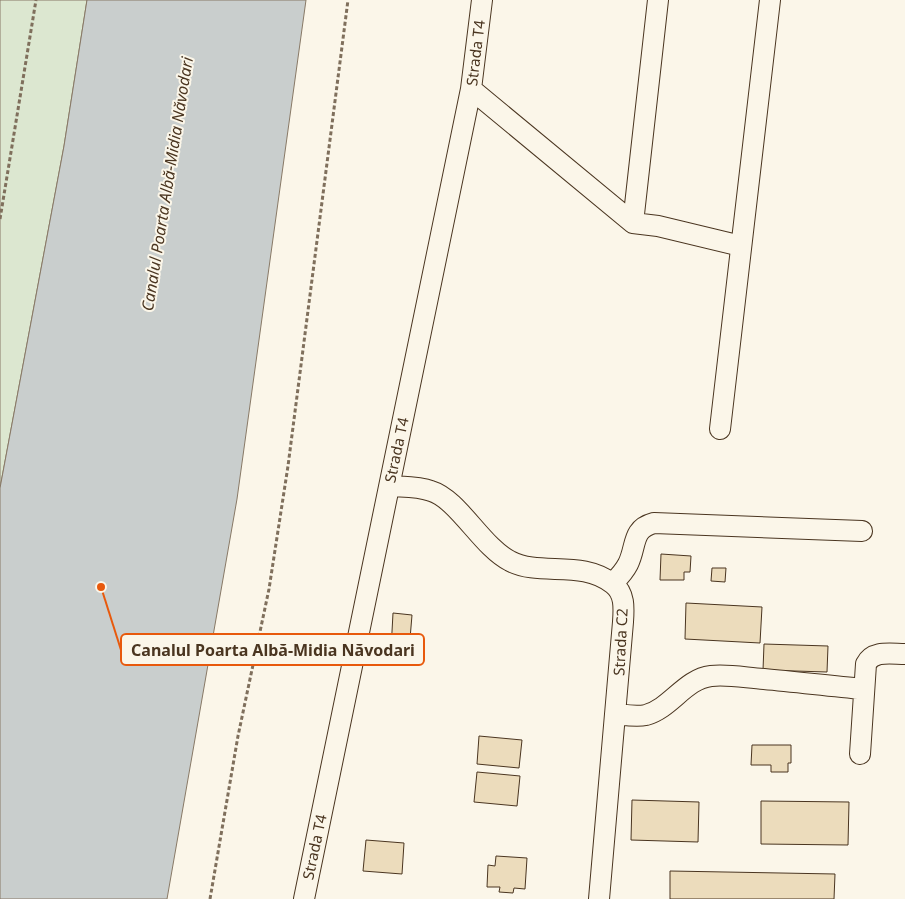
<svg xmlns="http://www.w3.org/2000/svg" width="905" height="899" font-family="'Noto Sans',sans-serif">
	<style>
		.green { fill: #dce7d0; stroke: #887966 }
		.water { fill: #c9cecd; stroke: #887966 }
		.building { fill: #ecdcbc; stroke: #4a3520 }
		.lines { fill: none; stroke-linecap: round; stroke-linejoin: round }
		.minor-casing { stroke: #4a3520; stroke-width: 22 }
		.path { stroke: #7f6f5c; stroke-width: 3; stroke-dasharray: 4 2.5; stroke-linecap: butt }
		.minor { stroke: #fbf6e9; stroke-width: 20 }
		.labels { text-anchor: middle; stroke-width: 4; stroke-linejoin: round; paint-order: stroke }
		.street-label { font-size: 15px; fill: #4a3520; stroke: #fbf6e9 }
		.water-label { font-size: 16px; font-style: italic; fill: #4a3520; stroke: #fbf6e9 }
		.leader { fill: none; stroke: #e8590c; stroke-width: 2 }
		.callout-dot { fill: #e8590c; stroke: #fbf6e9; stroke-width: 2 }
		.callout { fill: #fbf6e9; stroke: #e8590c; stroke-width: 2 }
		.callout-label { font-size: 16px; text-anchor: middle; font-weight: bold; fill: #4a3520 }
	</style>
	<rect width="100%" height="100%" fill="#fbf6e9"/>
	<!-- green -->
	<path class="green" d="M0 0H87L64 146 0 488Z"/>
	<!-- water -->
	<path class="water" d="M87 0H306L237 499 167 899H0V488L64 146Z"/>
	<!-- building -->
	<path class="building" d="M661 554 691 556 690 572H684V580H660Z
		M712 568H726L725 582 711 581Z
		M686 603 762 607 760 643 685 639Z
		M393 613 412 615 409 651 391 650Z
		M764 644 828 646 827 672 763 670Z
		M479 736 522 740 519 768 477 764Z
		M752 745H791V763H788V772H771V765H751Z
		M477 772 520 776 517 806 474 802Z
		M632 800 699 802 698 842 631 840Z
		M761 801 849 802 848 845 761 844Z
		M366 840 404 843 402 874 363 871Z
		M496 856 527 858 525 889 514 888 513 893 499 892 500 887H487L488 865 495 866Z
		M670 871 835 874 834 899H670Z"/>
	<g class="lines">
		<defs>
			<path id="minor" d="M471 89 633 223 658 226 741 246
				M633 223 658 0
				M720 429 770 0
				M390 486C403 487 418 486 431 491 458 499 482 547 510 561 540 577 582 559 613 584 625 593 624 608 623 622L599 899
				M613 583C619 577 624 572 628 564 637 546 631 529 654 523L862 531
				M616 714C625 715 636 717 646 715 671 708 685 679 711 676 728 674 747 678 764 679 797 682 830 686 863 689
				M860 754 866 664C873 650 891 654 905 654
				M304 899 471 89 482 0"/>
		</defs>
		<!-- minor casing -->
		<use href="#minor" class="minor-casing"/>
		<!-- path -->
		<path class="path" d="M0 219 36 0
			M210 899 238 736 269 589 288 466 348 0"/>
		<!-- minor -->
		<use href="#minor" class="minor"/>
	</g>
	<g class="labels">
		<!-- street labels -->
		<g class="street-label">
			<text transform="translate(476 53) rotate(-83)" y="5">Strada T4</text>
			<text transform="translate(397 450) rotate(-78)" y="5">Strada T4</text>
			<text transform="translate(621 642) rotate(-87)" y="5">Strada C2</text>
			<text transform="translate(315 847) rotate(-78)" y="5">Strada T4</text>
		</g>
		<!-- water labels -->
		<g class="water-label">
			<text transform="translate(167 184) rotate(-81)" y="6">Canalul Poarta Albă-Midia Năvodari</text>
		</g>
	</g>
	<!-- callouts -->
	<path class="leader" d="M101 587L121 650"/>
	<circle class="callout-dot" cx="101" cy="587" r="5"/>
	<rect class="callout" x="121" y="634" width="303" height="31" rx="5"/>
	<g class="callout-label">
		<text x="273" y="656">Canalul Poarta Albă-Midia Năvodari</text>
	</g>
</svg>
